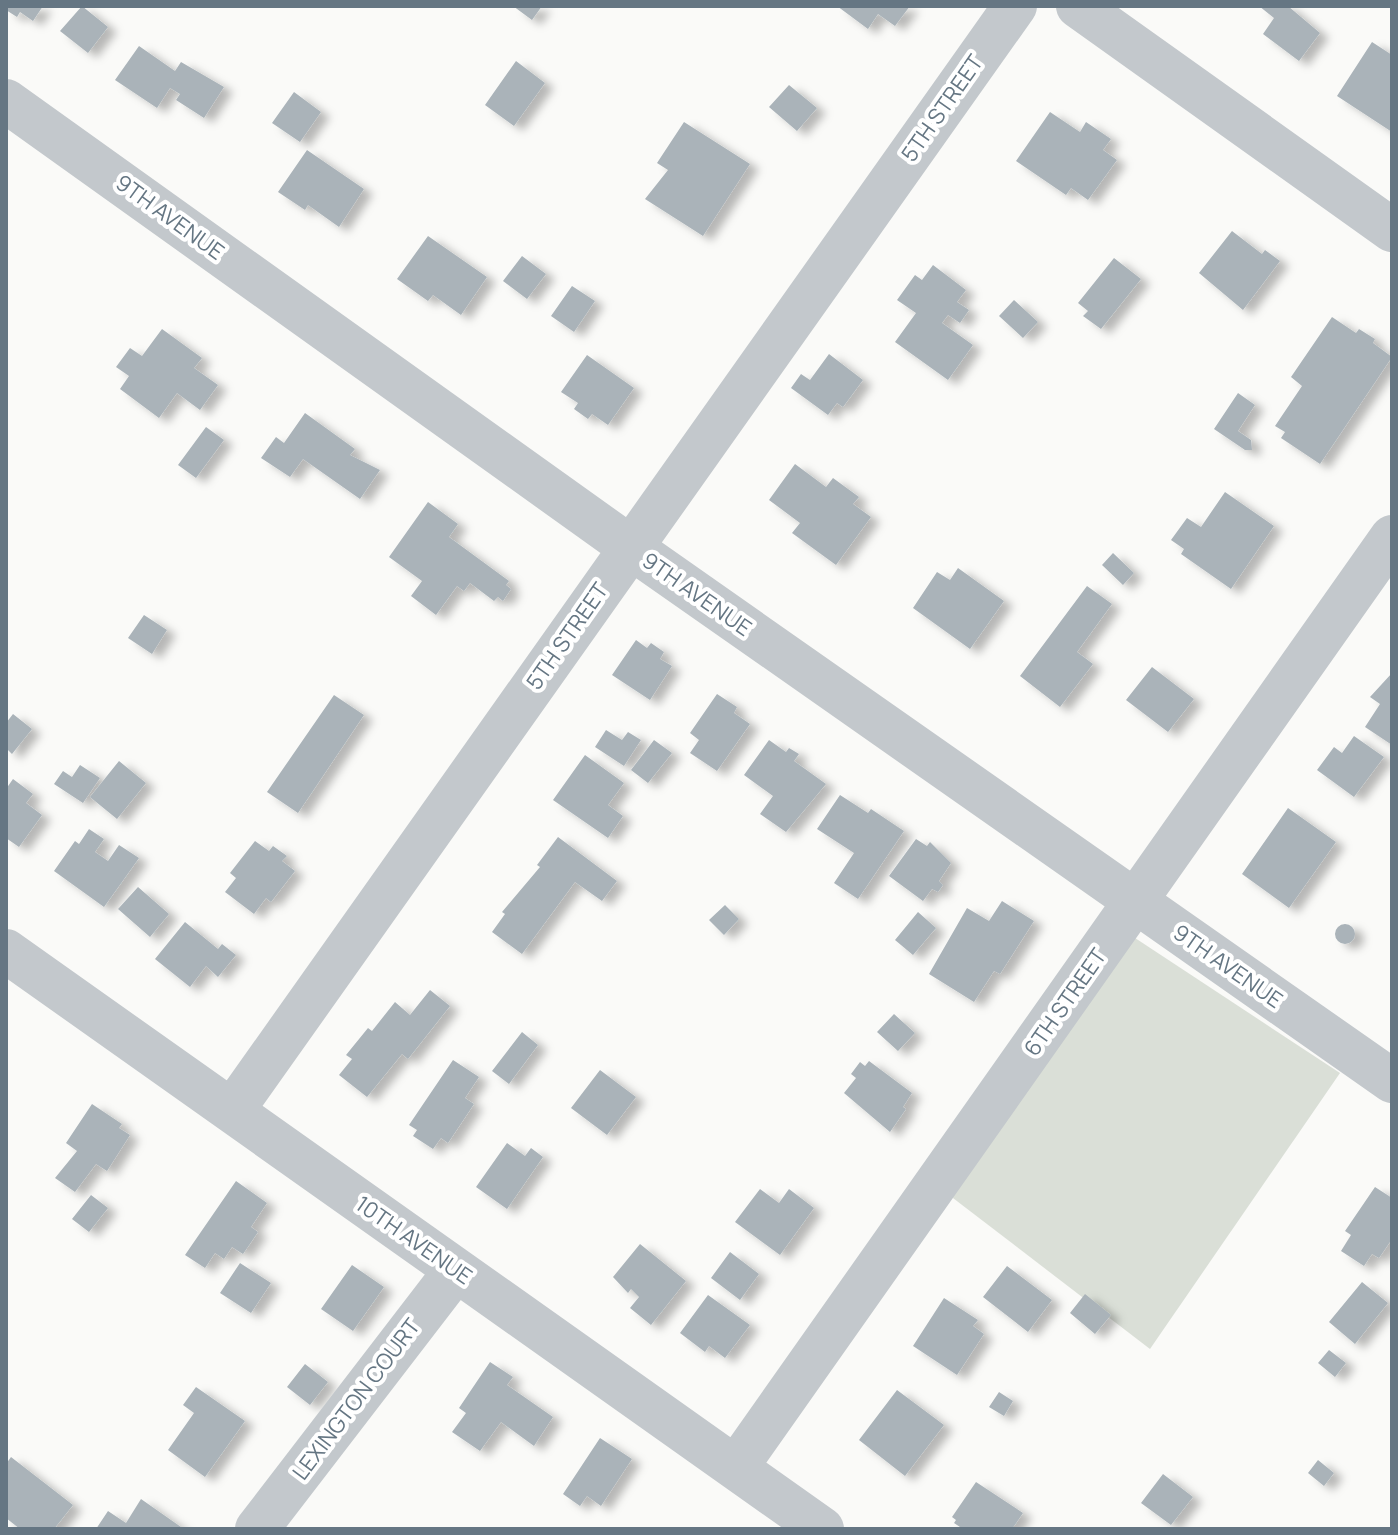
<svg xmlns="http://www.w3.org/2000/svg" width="1398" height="1535" font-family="Manrope,sans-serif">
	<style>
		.green { fill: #dadfd7 }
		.building { fill: #aab3b9; filter: url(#shadow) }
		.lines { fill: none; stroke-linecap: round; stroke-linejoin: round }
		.minor { stroke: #c3c8cc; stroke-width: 44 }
		.labels { text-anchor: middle; stroke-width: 8; stroke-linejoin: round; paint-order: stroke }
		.street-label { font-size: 22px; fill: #657683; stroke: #fff }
	</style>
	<defs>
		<filter id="shadow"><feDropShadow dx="9" dy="5" stdDeviation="4" flood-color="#0004"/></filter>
	</defs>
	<rect width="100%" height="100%" fill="#fafaf8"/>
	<!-- green -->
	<path class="green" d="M1129 934 1340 1073 1150 1349 949 1195Z"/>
	<!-- building -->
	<path class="building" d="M7 6H43L33 21 20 12 17 17 6 10Z
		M82 6 108 27 88 53 60 31Z
		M513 6H542L532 20Z
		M837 6H910L895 26 878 14 868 29Z
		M1259 6H1288L1320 33 1299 61 1263 34 1274 18Z
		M1372 42 1392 55V132L1337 96Z
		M139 46 175 71 181 62 224 87 204 118 176 100 180 94 170 88 157 108 115 80Z
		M516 61 545 83 514 126 485 105Z
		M789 85 817 108 797 131 769 107Z
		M294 92 321 112 300 142 272 123Z
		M1050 112 1080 132 1086 122 1111 139 1103 150 1117 160 1088 200 1071 188 1066 195 1016 161Z
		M684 122 750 164 703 236 645 199 668 170 657 163Z
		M307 150 364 189 339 227 308 205 305 210 278 192Z
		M1232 231 1262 254 1265 250 1280 261 1243 310 1199 273Z
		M428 236 487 277 461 315 433 295 428 301 397 279Z
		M522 256 546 274 527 299 503 281Z
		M1114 258 1141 279 1101 329 1083 316 1088 311 1078 303Z
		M933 265 966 290 957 302 969 310 960 323 948 315 942 323 973 345 948 380 895 342 916 313 897 300 915 275 922 280Z
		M572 286 595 301 574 332 551 316Z
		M1014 300 1038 322 1023 338 999 316Z
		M1332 317 1356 333 1359 329 1375 339 1373 343 1392 357 1320 464 1281 438 1285 432 1275 426 1302 386 1291 377Z
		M162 329 202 358 194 368 218 385 200 410 177 393 159 418 120 389 129 376 116 367 130 348 142 356Z
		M829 354 863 380 843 407 837 403 828 415 791 388 801 374 810 380Z
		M587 355 634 388 608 425 592 414 588 419 574 409 578 403 561 392Z
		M1238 393 1255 405 1238 431 1251 440 1252 450H1245L1214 429Z
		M305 413 355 449 350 455 380 470 360 499 303 459 290 477 261 458 276 437 284 443Z
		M206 427 224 440 196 478 178 465Z
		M795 464 826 487 833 478 859 497 853 504 871 517 836 565 792 533 800 523 769 500Z
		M1225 492 1274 526 1231 589 1181 554 1184 549 1171 540 1187 518 1201 527Z
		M428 502 458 524 449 537 509 581 506 585 511 589 503 601 498 597 494 601 470 583 464 591 457 586 436 615 411 596 422 581 389 557Z
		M1113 553 1134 573 1123 585 1102 565Z
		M958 568 1004 601 970 649 913 608 937 572 950 580Z
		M1087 586 1112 604 1077 652 1093 664 1060 707 1020 676Z
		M144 615 167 630 152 654 128 638Z
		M636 640 647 648 651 643 664 652 660 659 672 666 650 700 612 675Z
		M1152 667 1194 699 1168 732 1126 700Z
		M1392 673V745L1365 727 1380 704 1370 697Z
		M717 694 737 707 734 713 750 724 717 771 690 753 699 740 690 733Z
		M334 695 364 715 298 813 267 792Z
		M13 714 32 729 12 754 6 748V723Z
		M606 730 622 740 628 732 641 740 624 766 595 747Z
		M1354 736 1384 757 1354 797 1317 770 1334 747 1342 753Z
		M654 740 672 753 648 783 631 770Z
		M769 740 786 752 789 748 799 754 794 761 826 784 786 832 760 814 773 796 744 775Z
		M585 755 624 783 608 805 623 816 608 838 553 800Z
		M119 761 146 783 117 819 90 797Z
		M80 765 100 778 83 803 54 784 63 771 72 777Z
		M13 779 33 794 26 803 42 815 19 847 6 838V789Z
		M840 795 868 813 871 809 904 831 858 899 834 883 854 853 817 829Z
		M1288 808 1336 842 1289 908 1242 874Z
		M89 829 104 839 95 852 108 861 119 845 139 858 104 907 54 871 75 841 79 844Z
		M558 837 617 881 602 901 575 882 522 954 492 932 505 914 502 912 540 867 537 865Z
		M916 839 927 846 930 842 951 863 939 881 943 885 938 892 932 889 923 901 889 876Z
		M255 841 269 851 273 846 287 856 282 861 295 871 271 902 266 898 254 914 225 892 236 878 230 873Z
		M138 887 169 914 150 937 118 909Z
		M1002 901 1034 921 1000 974 994 971 974 1002 929 974 967 908 989 921Z
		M725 905 739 919 724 935 709 920Z
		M918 912 936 928 913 955 895 940Z
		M185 922 218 949 222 944 236 955 218 977 206 966 190 987 155 959Z
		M1335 934a10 10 0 1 1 20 0a10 10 0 1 1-20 0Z
		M430 990 450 1006 408 1059 402 1054 367 1097 339 1075 352 1059 346 1055 368 1028 372 1031 395 1002 410 1015Z
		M894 1014 915 1033 898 1051 877 1032Z
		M522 1032 538 1045 509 1084 492 1071Z
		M453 1060 479 1077 465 1098 474 1104 448 1143 441 1138 433 1149 413 1136 417 1130 409 1125Z
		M869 1061 912 1093 903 1107 906 1109 890 1132 844 1093 856 1078 851 1074 860 1062 865 1066Z
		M600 1070 636 1097 607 1135 571 1108Z
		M92 1104 122 1124 119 1128 130 1135 107 1171 96 1164 75 1192 55 1178 77 1151 66 1143Z
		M507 1143 525 1156 531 1148 543 1157 507 1209 476 1187Z
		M236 1181 267 1203 251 1227 258 1232 243 1254 232 1247 224 1259 215 1253 205 1268 185 1255Z
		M1375 1187 1392 1198V1239L1379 1258 1372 1254 1364 1266 1341 1251 1351 1235 1345 1231Z
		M760 1189 779 1203 789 1189 814 1208 780 1255 735 1222Z
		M91 1195 108 1208 89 1232 72 1219Z
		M640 1244 686 1281 651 1325 630 1308 639 1297 631 1289 628 1293 613 1277Z
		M730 1252 759 1274 740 1300 711 1278Z
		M240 1263 271 1283 251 1313 220 1293Z
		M352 1265 384 1287 353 1331 321 1309Z
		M1007 1266 1052 1300 1028 1332 983 1297Z
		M1362 1282 1388 1303 1355 1344 1329 1322Z
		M1085 1294 1111 1315 1095 1334 1070 1313Z
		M708 1295 750 1325 725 1358 709 1346 705 1352 680 1333Z
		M944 1298 978 1320 973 1326 984 1334 957 1375 913 1346Z
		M1329 1350 1346 1363 1335 1377 1318 1363Z
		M490 1362 513 1377 507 1385 553 1417 534 1446 501 1422 480 1451 452 1432 466 1413 459 1408Z
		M305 1364 328 1382 310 1405 287 1387Z
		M196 1387 245 1421 205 1477 168 1450 194 1413 183 1405Z
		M897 1390 944 1425 905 1476 859 1440Z
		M999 1392 1013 1401 1004 1416 989 1407Z
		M600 1438 632 1459 601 1506 587 1496 580 1506 563 1494Z
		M11 1457 73 1505 54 1529H20L6 1518V1464Z
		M1318 1460 1334 1473 1324 1486 1308 1473Z
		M1163 1474 1193 1497 1171 1525 1141 1503Z
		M976 1482 1023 1513 1012 1529H963L954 1523 956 1520 952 1517Z
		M141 1499 181 1527 180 1529H96L108 1511 126 1523Z"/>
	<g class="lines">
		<!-- minor -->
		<path class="minor" d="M1078 6 1392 230
			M6 101 630 547 1392 1081
			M6 951 822 1529
			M232 1111 1015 6
			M737 1466 1392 537
			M257 1529 456 1270"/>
	</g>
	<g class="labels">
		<!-- street labels -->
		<g class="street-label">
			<text transform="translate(942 108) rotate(-55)" y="8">5TH STREET</text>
			<text transform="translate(170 217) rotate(36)" y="8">9TH AVENUE</text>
			<text transform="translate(697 594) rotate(35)" y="8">9TH AVENUE</text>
			<text transform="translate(567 636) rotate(-55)" y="8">5TH STREET</text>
			<text transform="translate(1228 966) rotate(35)" y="8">9TH AVENUE</text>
			<text transform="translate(1065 1002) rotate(-55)" y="8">6TH STREET</text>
			<text transform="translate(414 1240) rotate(35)" y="8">10TH AVENUE</text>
			<text transform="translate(356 1399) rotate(-53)" y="8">LEXINGTON COURT</text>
		</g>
	</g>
	<!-- border -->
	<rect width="1398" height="1535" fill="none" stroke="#657683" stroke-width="16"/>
</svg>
